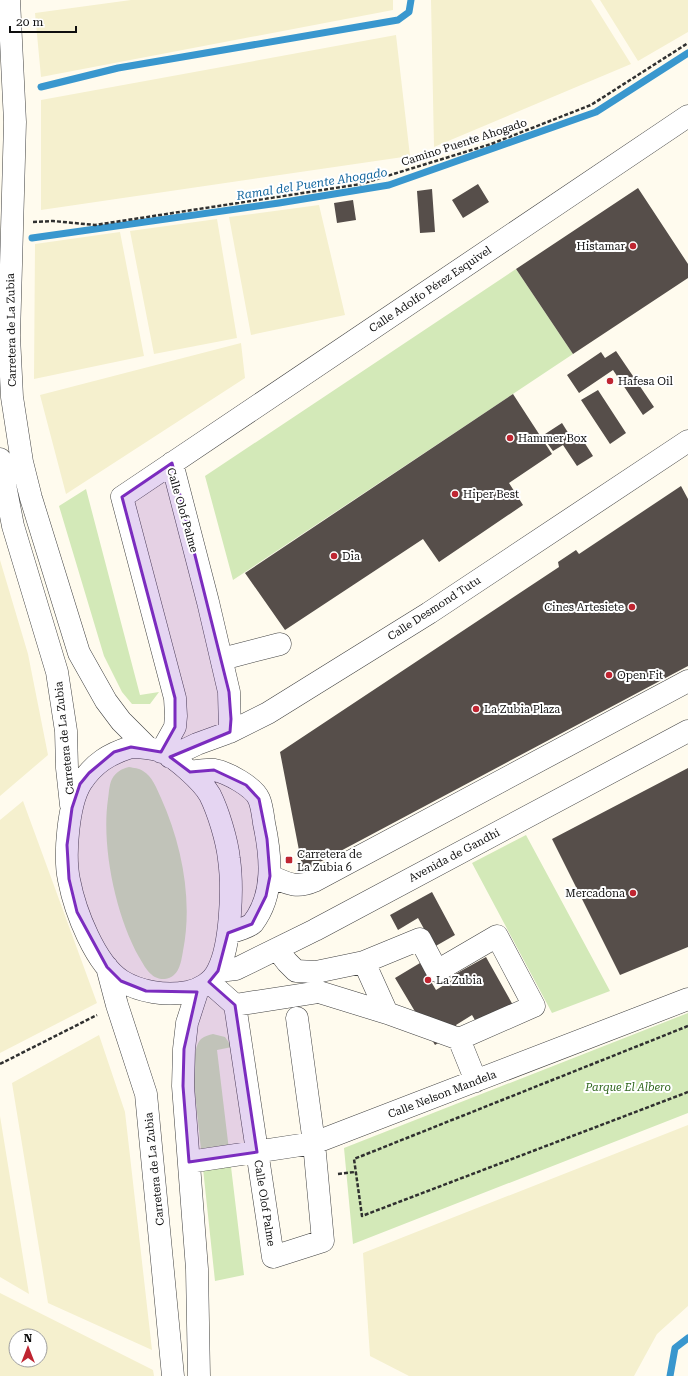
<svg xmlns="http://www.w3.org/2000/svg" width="688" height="1376" font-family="'Roboto Serif',serif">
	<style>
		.farmland { fill: #f5f0ce; fill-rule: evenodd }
		.green { fill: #d3e9b8 }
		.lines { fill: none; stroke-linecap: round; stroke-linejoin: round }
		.stream { stroke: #3997ce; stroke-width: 7 }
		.building { fill: #564e4a }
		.minor-casing { stroke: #414141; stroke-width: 23 }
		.path { stroke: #303030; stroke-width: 2.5; stroke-dasharray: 4 2; stroke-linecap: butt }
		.minor { stroke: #fff; stroke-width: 22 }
		.marked { fill: #7b2cbf; fill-opacity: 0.2; stroke: #7b2cbf; stroke-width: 3; stroke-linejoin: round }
		.poi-dot { fill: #bf2531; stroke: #fff; stroke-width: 1.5 }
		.labels { text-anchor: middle; stroke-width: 4; stroke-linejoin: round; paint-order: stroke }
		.street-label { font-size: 11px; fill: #0e0e0e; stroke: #fff }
		.poi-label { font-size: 11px; fill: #0e0e0e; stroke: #fff; text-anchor: start }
		.park-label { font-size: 11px; font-style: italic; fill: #2f661d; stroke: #fff }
		.water-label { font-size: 12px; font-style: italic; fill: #1668a0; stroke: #fff }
	</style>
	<rect width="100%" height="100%" fill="#fffbee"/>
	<!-- farmland -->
	<path class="farmland" d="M131 0H393V10L41 77 35 13Z
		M431 0H591L631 64 434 147Z
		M600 0H688V32L638 61Z
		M396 35 410 156 41 210V100Z
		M319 205 345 315 251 335 229 217Z
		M217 219 237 338 154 354 130 231Z
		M120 232 144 356 34 379 35 244Z
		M241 343 245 378 66 494 40 395Z
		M0 560 28 654 48 755 0 796Z
		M23 801 97 1003 0 1053V820Z
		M99 1035 125 1112 152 1350 48 1303 12 1083Z
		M0 1116 29 1294 0 1277Z
		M688 1125V1306L657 1334 634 1376H409L370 1356 363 1253Z
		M0 1293 153 1370 154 1376H0ZM16 1336H40V1360H16Z"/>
	<!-- green -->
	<path class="green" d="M516 269 573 354 233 580 205 476Z
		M86 489 140 695 159 692 150 704H132L122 692 104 656 59 506Z
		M129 767C134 768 139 768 143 771 152 776 157 789 161 798 182 845 193 900 183 951 181 963 179 977 165 979 151 980 145 967 139 957 116 916 101 847 108 799 109 793 109 785 112 779 116 772 121 769 129 767Z
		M526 835 610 991 552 1013 472 863Z
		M688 1013V1113L353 1244 344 1148Z
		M213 1034 225 1037 232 1047 217 1050 244 1275 215 1281 194 1084C194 1073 193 1046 201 1039 205 1036 209 1035 213 1034Z"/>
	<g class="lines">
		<!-- stream -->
		<path class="stream" d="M41 87 118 68 398 20 409 12 411 0
			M32 238 279 203 389 185 596 112 688 53
			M670 1376 675 1348 688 1338"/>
	</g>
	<!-- building -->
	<path class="building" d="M478 184 489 202 463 218 452 200Z
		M638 188 688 264V278L573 354 516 269Z
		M432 189 435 232 420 233 417 191Z
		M353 200 356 220 337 223 334 203Z
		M616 351 654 407 643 415 613 370 579 393 567 375 601 352 605 358Z
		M598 390 626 433 610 444 581 400Z
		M513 394 552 454 509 483 523 505 439 562 423 539 285 630 245 573Z
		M562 423 572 439 579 434 593 456 577 466 563 445 553 451 542 436Z
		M681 486 688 499V666L303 871 280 752 559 567 558 562 576 550 579 554Z
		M688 768V947L620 975 552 839Z
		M432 892 455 935 434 947 418 918 398 930 390 915Z
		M486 957 514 1007 479 1027 472 1015 456 1025 459 1030 435 1045 395 978 420 963 436 990 452 980 450 977Z"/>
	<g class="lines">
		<defs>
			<path id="minor" d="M9 0 15 122 9 336 12 397 22 462 31 498 79 653 106 701 121 721 147 747
				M0 459 13 526 57 672 66 731 67 768 71 805
				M172 463 208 602 229 692 230 732
				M222 659 280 644
				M131 747C141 747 151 748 161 751 175 757 202 781 210 795 218 811 227 840 229 859 233 887 231 945 218 970 213 982 199 990 187 992 166 996 140 992 122 981 95 964 75 911 69 880 64 856 68 804 81 783 94 763 109 754 131 747Z
				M161 752 175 727 176 716 175 698 122 497 688 116
				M170 757 197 744 230 732 268 713 429 613 688 441
				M190 772C197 771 207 769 214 770 227 772 254 787 259 799 262 806 263 816 264 823 271 856 275 894 253 923 248 928 235 931 228 933
				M270 876C287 883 296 889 314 881L688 681
				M277 949 287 962 296 971 316 972 364 962 420 939 437 971 497 936 534 1006 459 1039 387 1013 364 962
				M107 967 117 1005 146 1094 173 1376
				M218 971 236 969 315 930 688 731
				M209 982 235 1005 273 1257 323 1241 314 1143 297 1018
				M198 989 187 1023 184 1049 183 1086 197 1269 199 1376
				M235 1005 319 992 387 1013
				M459 1039 476 1081
				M189 1162 314 1143 688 999"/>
		</defs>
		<!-- minor casing -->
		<use href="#minor" class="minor-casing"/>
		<!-- path -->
		<path class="path" d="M33 222 53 221 95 225 361 184 491 144 591 105 688 43
			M688 1026 354 1159 362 1216 688 1092
			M0 1064 97 1015
			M338 1174 355 1172"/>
		<!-- minor -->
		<use href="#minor" class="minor"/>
	</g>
	<!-- marked area -->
	<path class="marked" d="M172 463 229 692 231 719 230 732 170 757 190 772 214 770 246 785 259 799 267 839 270 876 266 896 252 924 228 933 218 971 209 982 235 1005 257 1152 189 1162 183 1086 184 1049 197 992 146 991 121 981 107 967 77 912 69 879 67 845 72 808 80 784 89 773 114 752 131 747 161 752 175 727V698L122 497Z"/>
	<!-- markers -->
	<g class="poi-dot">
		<circle cx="633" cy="246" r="4"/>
		<circle cx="610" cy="381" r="4"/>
		<circle cx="510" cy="438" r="4"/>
		<circle cx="455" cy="494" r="4"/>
		<circle cx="334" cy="556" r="4"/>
		<circle cx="632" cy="607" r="4"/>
		<circle cx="609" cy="675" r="4"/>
		<circle cx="476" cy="709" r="4"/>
		<rect x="285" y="856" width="8" height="8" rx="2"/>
		<circle cx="633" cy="893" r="4"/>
		<circle cx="428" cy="980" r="4"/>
	</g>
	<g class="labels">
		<!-- street labels -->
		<g class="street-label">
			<text transform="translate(464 142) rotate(-18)" y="4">Camino Puente Ahogado</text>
			<text transform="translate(430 289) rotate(-34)" y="4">Calle Adolfo Pérez Esquivel</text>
			<text transform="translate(11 330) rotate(-91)" y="4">Carretera de La Zubia</text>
			<text transform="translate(183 510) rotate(74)" y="4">Calle Olof Palme</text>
			<text transform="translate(434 608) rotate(-33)" y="4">Calle Desmond Tutu</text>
			<text transform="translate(64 738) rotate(-96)" y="4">Carretera de La Zubia</text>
			<text transform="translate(454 855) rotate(-28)" y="4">Avenida de Gandhi</text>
			<text transform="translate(442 1094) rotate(-21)" y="4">Calle Nelson Mandela</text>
			<text transform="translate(154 1169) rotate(-96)" y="4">Carretera de La Zubia</text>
			<text transform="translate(265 1203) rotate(81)" y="4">Calle Olof Palme</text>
		</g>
		<!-- poi labels -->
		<g class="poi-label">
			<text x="625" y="250" text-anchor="end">Histamar</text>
			<text x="618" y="385">Hafesa Oil</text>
			<text x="518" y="442">Hammer Box</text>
			<text x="463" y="498">Hiper Best</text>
			<text x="342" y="560">Dia</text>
			<text x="624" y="611" text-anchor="end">Cines Artesiete</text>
			<text x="617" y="679">Open Fit</text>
			<text x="484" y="713">La Zubia Plaza</text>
			<text x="297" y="858">Carretera de<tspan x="297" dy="13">La Zubia 6</tspan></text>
			<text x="625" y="897" text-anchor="end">Mercadona</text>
			<text x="436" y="984">La Zubia</text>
		</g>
		<!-- park labels -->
		<g class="park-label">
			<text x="628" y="1091">Parque El Albero</text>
		</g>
		<!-- water labels -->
		<g class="water-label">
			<text transform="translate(312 184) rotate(-9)" y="4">Ramal del Puente Ahogado</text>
		</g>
	</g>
	<!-- north arrow -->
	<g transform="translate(28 1348)"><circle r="19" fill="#ffffff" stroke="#9f9f9f"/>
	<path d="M0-3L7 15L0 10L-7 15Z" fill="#bf2531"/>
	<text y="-6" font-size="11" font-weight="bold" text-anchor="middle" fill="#0e0e0e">N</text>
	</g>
	<!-- scale -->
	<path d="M10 26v6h66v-6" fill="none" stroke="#0e0e0e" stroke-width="2"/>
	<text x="16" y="26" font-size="12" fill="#0e0e0e" stroke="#ffffff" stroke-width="3" paint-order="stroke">20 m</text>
</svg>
